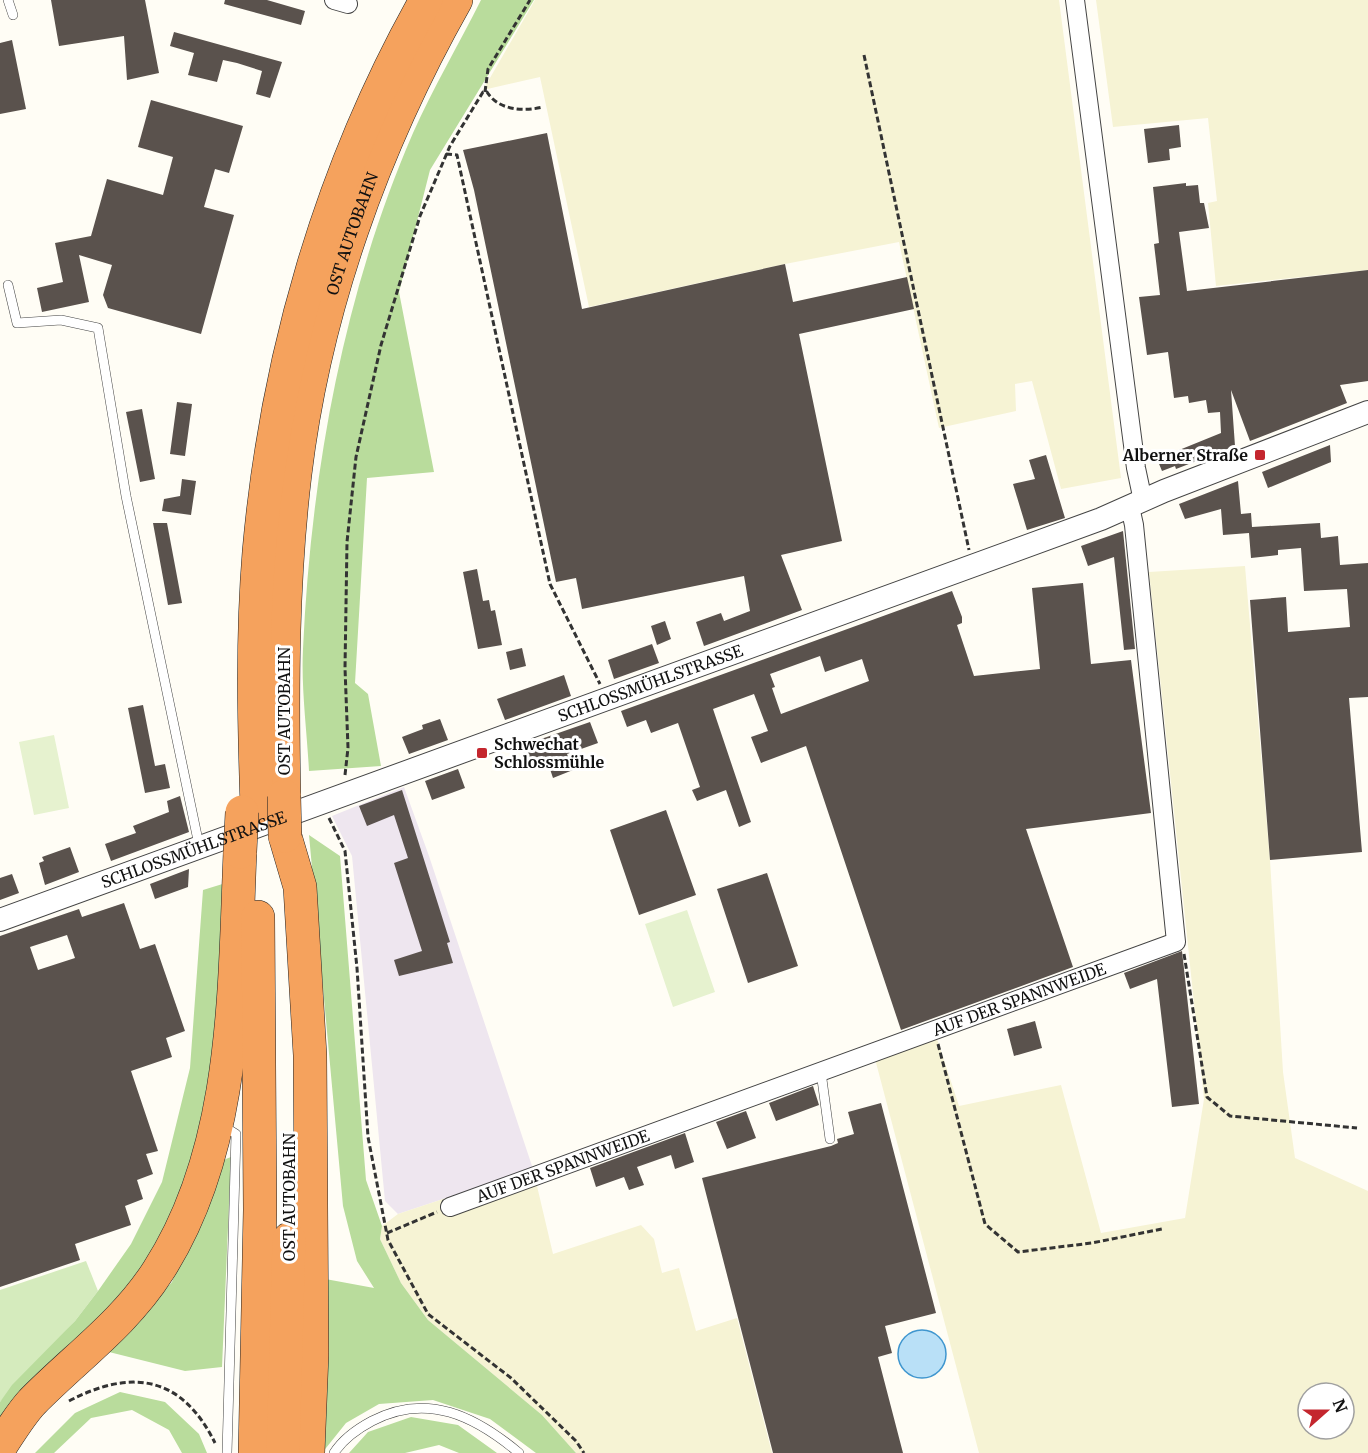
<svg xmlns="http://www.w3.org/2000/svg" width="1368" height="1453" font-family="Merriweather,serif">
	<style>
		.industrial { fill: #eee6ef }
		.farmland { fill: #f6f3d4; fill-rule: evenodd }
		.green { fill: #d5ebbd }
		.forest { fill: #b9dc9c }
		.pitch { fill: #e6f2cf }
		.water { fill: #b9e0f7; stroke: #3f96cf; stroke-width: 1.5 }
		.building { fill: #5a524d; fill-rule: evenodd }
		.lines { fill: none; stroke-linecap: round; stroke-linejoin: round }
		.service-casing { stroke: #444; stroke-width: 10 }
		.minor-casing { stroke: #444; stroke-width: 20 }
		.tertiary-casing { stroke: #444; stroke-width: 24 }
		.motorway-casing { stroke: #222; stroke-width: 34 }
		.path { stroke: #333; stroke-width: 3; stroke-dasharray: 6 3; stroke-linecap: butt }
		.service { stroke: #fff; stroke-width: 9 }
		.minor { stroke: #fff; stroke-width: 18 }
		.tertiary { stroke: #fff; stroke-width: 22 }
		.motorway { stroke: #f5a25d; stroke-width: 33 }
		.motorway-bridge-casing { stroke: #222; stroke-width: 34; stroke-linecap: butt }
		.motorway-bridge { stroke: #f5a25d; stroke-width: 33 }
		.poi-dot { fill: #c4262e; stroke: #fff; stroke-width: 2 }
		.labels { text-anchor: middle; stroke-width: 6; stroke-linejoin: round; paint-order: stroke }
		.street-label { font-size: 16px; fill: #111; stroke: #fff }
		.poi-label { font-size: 16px; font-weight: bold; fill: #111; stroke: #fff; text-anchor: end }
	</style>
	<rect width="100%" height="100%" fill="#fffdf5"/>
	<!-- industrial -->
	<path class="industrial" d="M404 787 429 856 533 1169 398 1214 385 1201 352 856 332 816Z"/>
	<!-- farmland -->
	<path class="farmland" d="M535 0H1059L1121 478 1061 489 1032 381 1015 384 1016 411 939 428 899 242 785 264 589 307 540 77 483 90Z
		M1096 0H1368V270L1216 286 1208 203 1217 201 1208 118 1113 127Z
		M1245 566 1270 860 1283 1072 1295 1158 1368 1191V1453H979L874 1055 935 1033 959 1106 1061 1085 1101 1233 1185 1218 1204 1099 1149 572ZM1308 1393H1344V1429H1308Z
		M533 1169 553 1254 641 1225 654 1239 662 1273 679 1268 696 1331 737 1318 772 1453H576L542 1415 428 1320 401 1283 380 1239 382 1226 398 1214Z"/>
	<!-- green -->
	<path class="green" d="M86 1261 98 1291 75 1321 0 1402V1290Z"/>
	<!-- forest -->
	<path class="forest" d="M481 0H534L430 170 399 292 434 472 367 478 355 683 368 694 381 766 309 771C307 731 301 689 303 649 311 474 343 294 413 133 433 88 459 44 481 0Z
		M309 835 340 856 366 1180 382 1226 380 1239 401 1283 428 1320 542 1415 576 1453H536L490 1419 433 1400 379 1404 346 1423 322 1453 320 1278 374 1288 357 1261 343 1206Z
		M229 882 222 1025 187 1191 127 1293 0 1432V1402L12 1385 75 1321 98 1291 131 1244 162 1182 190 1068 203 890Z
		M231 1157 222 1367 185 1371 105 1351 172 1282 218 1162Z
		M120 1392 165 1402 199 1434 207 1453H182L169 1430 132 1410 91 1418 54 1453H35L75 1413Z
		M411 1417 458 1425 497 1453H459L439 1445 405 1453H349L368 1432Z"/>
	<!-- pitch -->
	<path class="pitch" d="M54 735 69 808 34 815 19 742Z
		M687 910 715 992 673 1007 645 924Z"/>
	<!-- water -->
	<path class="water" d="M898 1354a24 24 0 1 1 48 0a24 24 0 1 1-48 0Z"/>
	<!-- building -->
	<path class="building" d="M51 0H145L159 73 127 80 124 36 59 46Z
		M225 0H267L305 11 301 25 224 4Z
		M174 32 282 62 270 98 256 94 262 71 237 63 223 60 217 82 188 75 194 53 170 46Z
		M12 40 26 109 0 114V43Z
		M151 100 243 126 229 173 215 169 204 207 234 215 201 334 108 308 103 295 112 265 79 255 89 302 42 312 37 288 63 282 55 243 91 236 107 179 163 195 173 157 138 147Z
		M1179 125 1181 147 1169 149 1170 160 1148 163 1144 129Z
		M547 133 582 309 785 264 793 302 907 277 914 309 799 334 842 541 781 555 802 610 704 646 696 622 721 613 724 621 750 611 744 576 582 609 576 578 556 582 474 190 463 150Z
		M1186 183V186L1198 185 1200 203H1204L1209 228 1179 232 1187 291 1368 270V381L1340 385 1347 403 1250 441 1231 390 1235 446 1176 469 1175 466 1162 471 1157 459 1221 433 1220 412 1208 413 1206 400 1189 403 1188 396 1174 398 1168 352 1147 355 1139 297 1160 295 1154 244 1159 243 1153 187Z
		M177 402 192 404 185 456 170 454Z
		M142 409 155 479 140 482 126 412Z
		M1330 445 1331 462 1268 488 1262 472Z
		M1046 455 1065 518 1027 530 1013 484 1035 479 1029 460Z
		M182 479 196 481 191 515 162 511 164 499 180 496Z
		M1238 481 1241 514 1251 513 1252 527 1320 523 1321 538 1338 536 1340 565 1368 563V697L1349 698 1362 852 1270 860 1250 600 1286 597 1288 632 1350 627 1347 589 1304 591 1301 548 1278 550V555L1251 558 1249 533 1223 535 1221 509 1185 519 1179 504Z
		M153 523H167L182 603 168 605Z
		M1123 531 1135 649 1124 650 1114 557 1088 566 1081 546Z
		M477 569 483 601 489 600 491 611 495 610 502 645 478 649 463 572Z
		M1083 583 1091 664 1131 660 1151 813 1026 829 1073 967 901 1030 806 746 761 763 751 737 768 731 754 694 713 709 751 822 739 827 726 790 697 801 692 790 700 787 678 723 651 733 646 720 627 727 621 711 952 591 962 617V623L957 625 974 676 1040 669 1032 588ZM820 656 825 672 862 659 869 681 781 714 772 688 775 687 770 674Z
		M665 621 671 639 657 645 651 626Z
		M652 644 659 663 614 679 608 660Z
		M522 648 526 666 510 670 506 652Z
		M564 675 571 696 505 720 497 699Z
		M143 705 155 766 165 764 170 788 145 793 128 708Z
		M440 719 448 740 409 754 402 737 423 729 422 725Z
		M590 722 598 743 567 754 573 770 553 778 548 763 530 770 521 746Z
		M458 769 465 788 432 800 425 781Z
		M402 790 450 942 447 943 453 963 399 976 394 960 422 951 394 863 408 858 394 815 367 826 359 806Z
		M180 796 189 832 111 861 105 844 136 833 133 826 169 812 167 801Z
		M666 810 696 895 639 915 610 830Z
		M70 847 79 872 45 885 39 863 44 861 42 857Z
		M189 869 188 887 155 899 150 884Z
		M767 873 798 966 748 983 717 889Z
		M12 874 19 893 0 900V878Z
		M124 903 140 949 155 944 185 1031 166 1038 172 1057 131 1071 158 1151 146 1154 153 1174 137 1180 143 1199 125 1206 131 1225 75 1244 80 1260 0 1287V936L79 909 82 917ZM67 935 75 958 38 970 30 947Z
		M1182 951 1199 1104 1172 1107 1157 979 1130 989 1124 973Z
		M1035 1021 1042 1048 1014 1056 1007 1029Z
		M813 1086 819 1105 776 1121 769 1103Z
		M881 1103 936 1313 885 1326 892 1353 878 1357 903 1453H773L702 1178 831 1146 838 1143 837 1139 854 1134 848 1112Z
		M746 1111 756 1138 727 1149 716 1122Z
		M685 1133 694 1162 675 1169 671 1155 637 1167 644 1185 629 1190 624 1177 596 1187 590 1168Z"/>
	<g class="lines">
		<defs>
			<path id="service" d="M8 0 13 15
				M8 285 17 323 61 320 98 328 126 496 199 845
				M821 1072 830 1139
				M223 1126 236 1134 227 1453
				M334 1453C343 1439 357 1429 372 1421 427 1392 475 1416 519 1453"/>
			<g id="minor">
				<path d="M334 0 348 4"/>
				<path d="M1075 0 1136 468 1143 501"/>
				<path id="s1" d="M450 1207 1176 942 1134 525 1130 507"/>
			</g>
			<g id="tertiary">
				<path id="s2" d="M0 920 1101 519 1164 491 1368 412"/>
			</g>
			<g id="motorway">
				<path id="s3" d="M284 796C282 688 282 581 295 474 315 308 374 145 456 0"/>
				<path d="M257 807C254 722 252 637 259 552 276 359 330 170 426 0"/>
				<path d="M285 836 300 887 310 1055 312 1354 308 1453"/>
				<path d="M0 1447C10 1432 20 1415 32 1402 74 1359 125 1323 158 1271 237 1149 234 992 240 852"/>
				<path d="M255 1453 260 1210 258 917"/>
				<path d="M283 1453 289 1239"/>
			</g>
		</defs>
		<!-- service casing -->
		<use href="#service" class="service-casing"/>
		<!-- minor casing -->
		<use href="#minor" class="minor-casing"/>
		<!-- tertiary casing -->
		<use href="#tertiary" class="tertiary-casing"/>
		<!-- motorway casing -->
		<use href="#motorway" class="motorway-casing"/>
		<!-- path -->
		<path class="path" d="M864 55 969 550
			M485 92 488 69 530 0
			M446 154 457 155 550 584 600 684
			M345 775 348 748 345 668 347 542 356 457 381 345 420 216 450 146 483 92H487C498 110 523 112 543 107
			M329 818 345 851 357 968 368 1137 388 1240 428 1314 511 1378 576 1441 584 1453
			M1184 954 1207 1097 1230 1116 1357 1128
			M938 1044 985 1224 1018 1252 1092 1243 1162 1229
			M387 1233 437 1212
			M69 1401C132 1368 182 1376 215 1443"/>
		<!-- service -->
		<use href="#service" class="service"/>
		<!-- minor -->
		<use href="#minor" class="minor"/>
		<!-- tertiary -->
		<use href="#tertiary" class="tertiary"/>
		<!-- motorway -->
		<use href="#motorway" class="motorway"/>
		<defs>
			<path id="motorway-bridge" d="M284 796 285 836
				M240 852 242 812"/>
		</defs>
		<!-- motorway-bridge casing -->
		<use href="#motorway-bridge" class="motorway-bridge-casing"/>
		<!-- motorway-bridge -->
		<use href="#motorway-bridge" class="motorway-bridge"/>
	</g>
	<!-- markers -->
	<g class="poi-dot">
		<rect x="1254" y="449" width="12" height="12" rx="3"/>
		<rect x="476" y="747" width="12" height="12" rx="3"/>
	</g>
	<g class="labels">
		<!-- street labels -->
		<g class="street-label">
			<text dy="6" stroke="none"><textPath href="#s3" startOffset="570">OST AUTOBAHN</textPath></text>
			<text dy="6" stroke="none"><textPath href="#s2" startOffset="692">SCHLOSSMÜHLSTRASSE</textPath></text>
			<text transform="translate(284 711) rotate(-90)" y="6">OST AUTOBAHN</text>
			<text dy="6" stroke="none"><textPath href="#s2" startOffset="206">SCHLOSSMÜHLSTRASSE</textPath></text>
			<text dy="6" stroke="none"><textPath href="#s1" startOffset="606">AUF DER SPANNWEIDE</textPath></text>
			<text dy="6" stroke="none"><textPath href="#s1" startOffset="120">AUF DER SPANNWEIDE</textPath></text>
			<text transform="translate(289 1197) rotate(-90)" y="6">OST AUTOBAHN</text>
		</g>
		<!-- poi labels -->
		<g class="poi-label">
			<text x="1248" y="461">Alberner Straße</text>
			<text x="494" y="750" text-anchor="start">Schwechat<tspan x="494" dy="18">Schlossmühle</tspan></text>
		</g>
	</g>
	<!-- north arrow -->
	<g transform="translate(1326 1411) rotate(69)"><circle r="28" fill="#ffffff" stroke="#a0a0a0" stroke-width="1.5"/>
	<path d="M0-4.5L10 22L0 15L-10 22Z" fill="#c4262e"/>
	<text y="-9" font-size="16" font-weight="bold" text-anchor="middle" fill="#111111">N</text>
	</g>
</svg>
